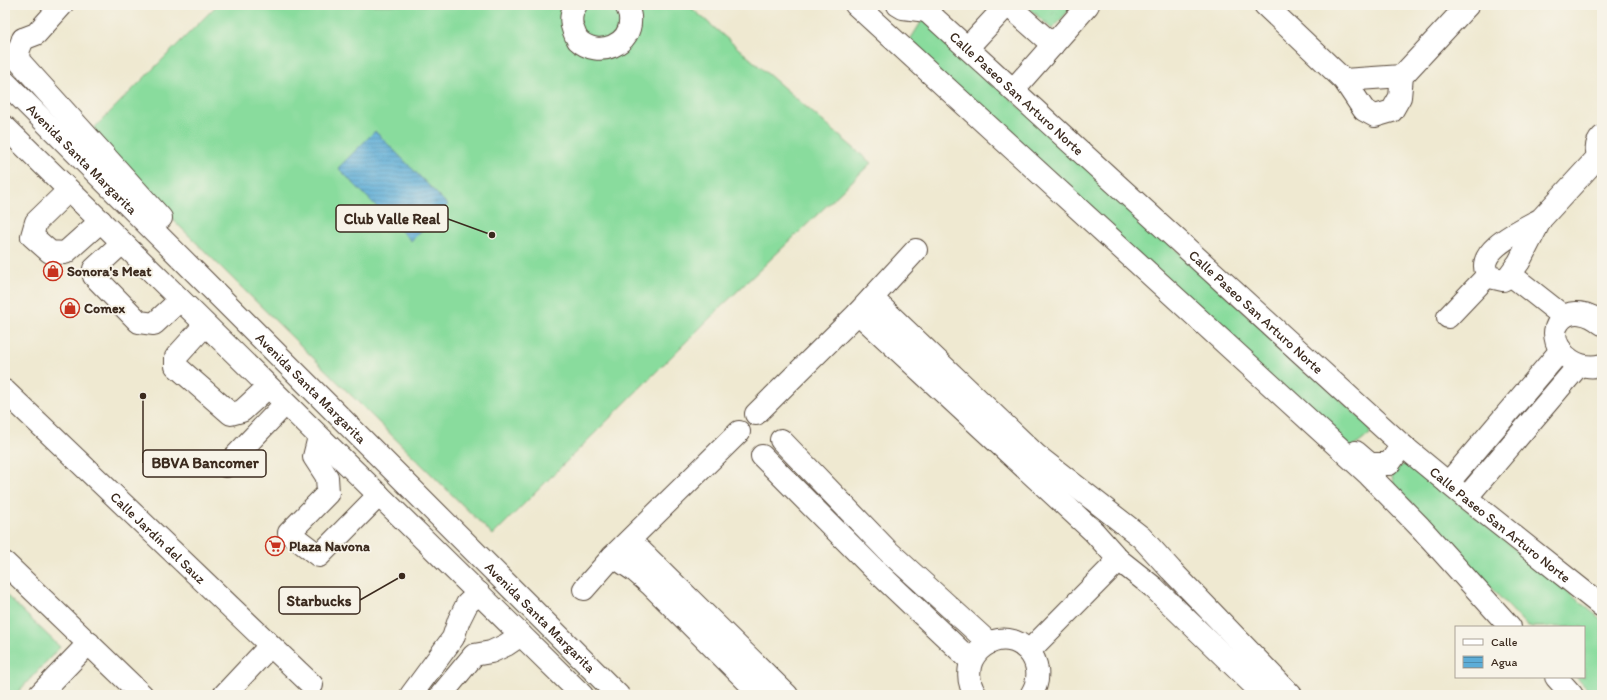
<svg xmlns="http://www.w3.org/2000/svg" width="1607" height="700" font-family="Itim,sans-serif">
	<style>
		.grass { fill: #89dc9d; stroke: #62835e }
		.park { fill: url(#park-crowns); stroke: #62835e }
		.water { fill: url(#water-rules); stroke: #4c6c7a }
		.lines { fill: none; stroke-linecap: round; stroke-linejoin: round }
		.minor-casing { stroke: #564739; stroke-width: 24 }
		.major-casing { stroke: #564739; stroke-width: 24 }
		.minor { stroke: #fff; stroke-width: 22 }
		.major { stroke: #fff; stroke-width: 22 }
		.labels { text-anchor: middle; stroke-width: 4; stroke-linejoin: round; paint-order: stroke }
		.street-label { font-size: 14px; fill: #3b2a1e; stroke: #f7f3e8 }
		.poi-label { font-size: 14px; font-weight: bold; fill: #3b2a1e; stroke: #f7f3e8; text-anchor: start }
		.leader { fill: none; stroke: #3b2a1e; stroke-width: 1.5 }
		.callout-dot { fill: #3b2a1e; stroke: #f7f3e8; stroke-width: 1.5 }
		.callout { fill: #f7f3e8; stroke: #3b2a1e; stroke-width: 1.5 }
		.callout-label { font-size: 15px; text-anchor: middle; font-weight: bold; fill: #3b2a1e }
	</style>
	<defs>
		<pattern id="park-crowns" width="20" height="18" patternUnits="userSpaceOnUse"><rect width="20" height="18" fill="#89dc9d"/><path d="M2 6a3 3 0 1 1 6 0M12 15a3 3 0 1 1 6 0" fill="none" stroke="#77bd87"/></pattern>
		<pattern id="water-rules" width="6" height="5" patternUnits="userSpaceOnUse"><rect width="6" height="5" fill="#5dadd7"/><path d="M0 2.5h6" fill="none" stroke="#4e8dae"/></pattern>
	</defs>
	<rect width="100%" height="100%" fill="#f7f3e8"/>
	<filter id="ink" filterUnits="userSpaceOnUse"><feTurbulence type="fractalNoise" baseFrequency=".025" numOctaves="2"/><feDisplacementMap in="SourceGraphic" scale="8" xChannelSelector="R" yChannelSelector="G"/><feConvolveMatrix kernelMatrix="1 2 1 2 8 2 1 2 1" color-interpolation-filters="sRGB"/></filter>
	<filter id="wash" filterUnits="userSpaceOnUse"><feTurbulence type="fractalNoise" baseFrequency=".012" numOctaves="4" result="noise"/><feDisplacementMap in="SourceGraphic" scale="16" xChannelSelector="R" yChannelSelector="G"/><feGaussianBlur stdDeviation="0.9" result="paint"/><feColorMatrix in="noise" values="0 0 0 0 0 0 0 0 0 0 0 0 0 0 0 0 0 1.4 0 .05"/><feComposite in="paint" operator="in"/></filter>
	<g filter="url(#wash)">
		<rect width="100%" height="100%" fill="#efe9d1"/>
		<!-- grass -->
		<path class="grass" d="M217 5H688L871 163 722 306 493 535 87 135Z
			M923 19 1369 426 1370 434 1349 451 905 48Z
			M1405 464 1413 466 1602 620V695H1593L1576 677H1584V627H1528L1394 485 1392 477 1396 469Z
			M5 594 60 647 15 695H5Z"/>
		<!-- park -->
		<path class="park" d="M1025 5H1074L1052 29Z"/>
		<!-- water -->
		<path class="water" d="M375 131 448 205 411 241 338 168Z"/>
	</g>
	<g filter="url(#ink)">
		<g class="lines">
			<defs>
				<g id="minor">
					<path d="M576 5C571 11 570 22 573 29 574 32 576 37 578 40 598 59 633 45 630 17 630 13 627 8 626 5"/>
					<path d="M856 5 1369 475 1420 527 1510 627"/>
					<path d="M898 5 903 8 927 11"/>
					<path id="s1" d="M920 5 1402 445 1465 497 1602 606"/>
					<path d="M1008 5 1053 45"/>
					<path d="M1265 5 1344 80 1364 110 1375 116 1392 111 1400 97 1402 76 1468 5"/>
					<path d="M23 39 36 34 62 5"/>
					<path d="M967 48 1007 5"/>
					<path d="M1344 80 1402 76"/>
					<path d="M1013 90 1088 5"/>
					<path d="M1602 137C1594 145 1596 154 1602 161"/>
					<path d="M69 190 36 222 32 236 50 252 65 253 101 221"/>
					<path d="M1541 219C1525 228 1468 253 1490 277L1503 280 1508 277 1519 262 1541 219 1598 157"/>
					<path d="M122 243 94 269V276L139 322 154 324 180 300"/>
					<path d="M1511 275 1563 316"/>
					<path d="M872 298 1036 455 1141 537 1171 570 1291 695"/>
					<path d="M858 313 1094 532 1119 560 1153 587 1264 695"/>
					<path d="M1448 317 1488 275"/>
					<path d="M1602 324C1590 313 1570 307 1559 322 1557 325 1555 329 1555 333 1556 357 1581 371 1602 365"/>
					<path d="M205 325 176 357V366L231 414 242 411 268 387"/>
					<path id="s2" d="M5 391 312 685"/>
					<path d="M756 414 858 313 916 250"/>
					<path d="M319 437 314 457 327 477 328 493 289 533 319 556 379 495"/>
					<path d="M781 440 888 551 989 643"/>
					<path d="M1356 452 1370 464H1389L1402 445"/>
					<path d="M762 456 872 567 971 661"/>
					<path d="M226 466 285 404"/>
					<path d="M1448 483 1561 350"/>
					<path d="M1466 498 1579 365"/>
					<path d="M629 541 642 552 787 695"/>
					<path d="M613 556 635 571 651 585 761 695"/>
					<path d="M5 563 142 695"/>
					<path d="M584 589 613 556 739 432"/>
					<path d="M1029 651 1119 560"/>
					<path d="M1556 677 1572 695"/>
					<path d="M39 695 89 643"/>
					<path d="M224 695 270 646"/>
					<path d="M411 695 453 638 459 620 467 604 479 593"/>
					<path d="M441 695 474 655 491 652 506 645 521 635"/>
					<path d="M976 695C969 686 968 677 970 666 972 657 977 651 984 646 1017 624 1052 663 1031 695"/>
				</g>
				<g id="major">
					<path d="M23 39 18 52 19 61 161 218"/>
					<path id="s3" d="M5 82 618 695"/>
					<path d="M5 127 582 695"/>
				</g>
			</defs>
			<!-- minor casing -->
			<use href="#minor" class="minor-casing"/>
			<!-- major casing -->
			<use href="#major" class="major-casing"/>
			<!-- minor -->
			<use href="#minor" class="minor"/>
			<!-- major -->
			<use href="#major" class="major"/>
		</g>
	</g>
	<!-- icons -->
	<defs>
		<symbol id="shop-ring" viewBox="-11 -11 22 22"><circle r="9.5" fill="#f7f3e8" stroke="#c8321e" stroke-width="1.5"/><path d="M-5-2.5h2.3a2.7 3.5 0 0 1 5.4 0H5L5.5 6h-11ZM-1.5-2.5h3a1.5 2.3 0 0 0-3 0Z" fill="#c8321e"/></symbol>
		<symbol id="supermarket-ring" viewBox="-11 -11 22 22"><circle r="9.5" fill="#f7f3e8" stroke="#c8321e" stroke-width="1.5"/><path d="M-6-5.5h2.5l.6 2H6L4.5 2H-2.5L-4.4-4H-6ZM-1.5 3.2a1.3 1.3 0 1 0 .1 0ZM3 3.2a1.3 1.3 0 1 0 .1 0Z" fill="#c8321e"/></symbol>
	</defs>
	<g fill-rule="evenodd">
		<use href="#shop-ring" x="42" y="260" width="22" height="22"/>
		<use href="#shop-ring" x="59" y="297" width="22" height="22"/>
		<use href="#supermarket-ring" x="264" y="535" width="22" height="22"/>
	</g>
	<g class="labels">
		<!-- street labels -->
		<g class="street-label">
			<text dy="5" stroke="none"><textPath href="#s1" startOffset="131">Calle Paseo San Arturo Norte</textPath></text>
			<text dy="5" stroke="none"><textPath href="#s3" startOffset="109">Avenida Santa Margarita</textPath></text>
			<text dy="5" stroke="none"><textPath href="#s1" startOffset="455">Calle Paseo San Arturo Norte</textPath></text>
			<text dy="5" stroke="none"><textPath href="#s3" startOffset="433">Avenida Santa Margarita</textPath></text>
			<text dy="5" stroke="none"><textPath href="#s1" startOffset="779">Calle Paseo San Arturo Norte</textPath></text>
			<text dy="5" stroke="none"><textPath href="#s2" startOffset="212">Calle Jardín del Sauz</textPath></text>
			<text dy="5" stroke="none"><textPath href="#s3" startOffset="757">Avenida Santa Margarita</textPath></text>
		</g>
		<!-- poi labels -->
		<g class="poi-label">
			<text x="67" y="276">Sonora's Meat</text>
			<text x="84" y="313">Comex</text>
			<text x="289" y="551">Plaza Navona</text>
		</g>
	</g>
	<!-- callouts -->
	<path class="leader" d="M492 235L448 219M143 396L143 463M402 576L360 600"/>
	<g class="callout-dot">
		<circle cx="492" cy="235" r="4"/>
		<circle cx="143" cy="396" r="4"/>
		<circle cx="402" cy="576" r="4"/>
	</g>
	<g class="callout">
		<rect x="336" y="205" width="112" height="27" rx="4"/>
		<rect x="143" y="450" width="123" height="27" rx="4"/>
		<rect x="279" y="587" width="81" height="27" rx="4"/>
	</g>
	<g class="callout-label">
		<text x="392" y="224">Club Valle Real</text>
		<text x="205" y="468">BBVA Bancomer</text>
		<text x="319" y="606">Starbucks</text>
	</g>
	<!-- margin -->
	<rect width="1607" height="700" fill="none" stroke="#f7f3e8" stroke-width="20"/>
	<!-- legend -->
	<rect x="1455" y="626" width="130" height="52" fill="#f7f3e8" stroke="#aca397"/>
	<rect x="1463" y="639" width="20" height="6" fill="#ffffff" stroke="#aca397"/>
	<text x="1491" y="646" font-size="12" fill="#3b2a1e">Calle</text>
	<rect x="1463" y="656" width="20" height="12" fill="url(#water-rules)" stroke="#aca397"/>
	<text x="1491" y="666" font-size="12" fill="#3b2a1e">Agua</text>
</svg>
